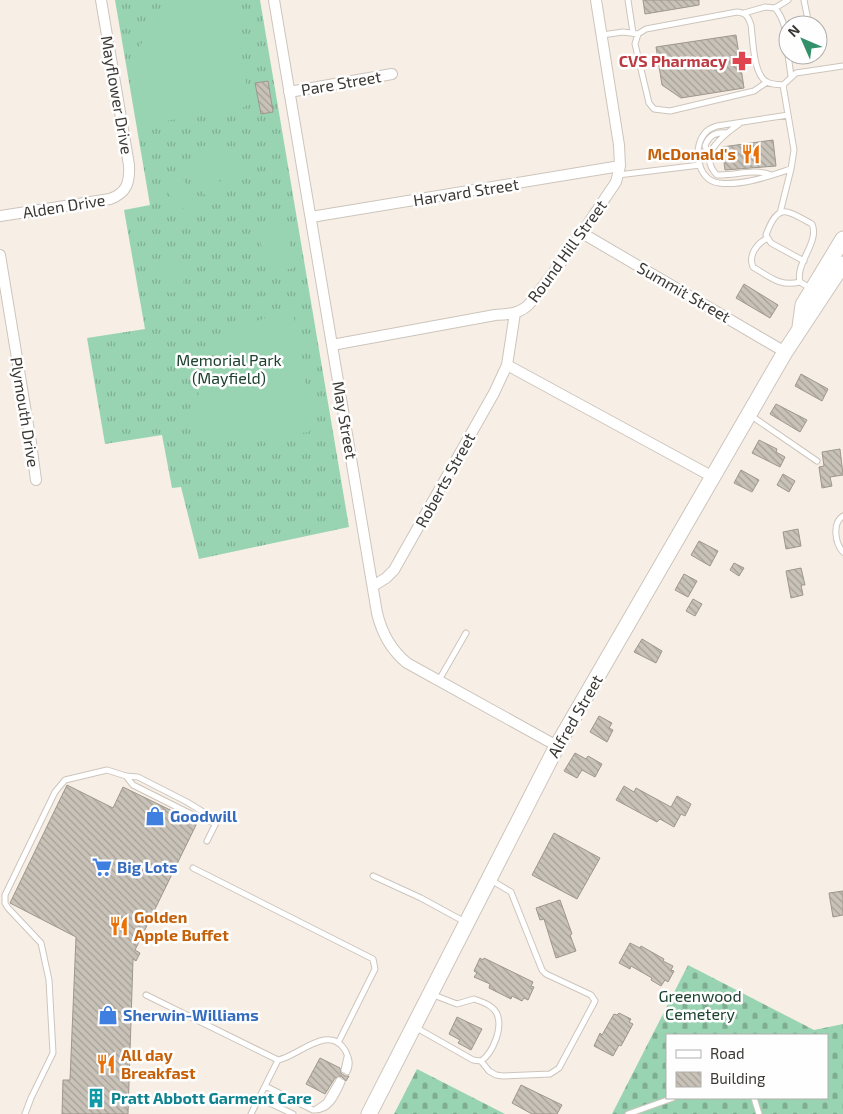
<svg xmlns="http://www.w3.org/2000/svg" width="843" height="1114" font-family="'Exo 2',sans-serif">
	<style>
		.grass { fill: url(#grass-tufts) }
		.cemetery { fill: url(#cemetery-stones); fill-rule: evenodd }
		.pitch { fill: #99d4b2 }
		.building { fill: url(#building-back-hatch); stroke: #9e978e }
		.lines { fill: none; stroke-linecap: round; stroke-linejoin: round }
		.lane-casing { stroke: #cdc5bc; stroke-width: 7 }
		.street-casing { stroke: #cdc5bc; stroke-width: 12 }
		.primary-casing { stroke: #cdc5bc; stroke-width: 17 }
		.lane { stroke: #fff; stroke-width: 5 }
		.street { stroke: #fff; stroke-width: 10 }
		.primary { stroke: #fff; stroke-width: 15 }
		.labels { text-anchor: middle; stroke-width: 5; stroke-linejoin: round; paint-order: stroke }
		.health-label { font-size: 16px; font-weight: bold; fill: #be3a42; stroke: #fefefe; text-anchor: end }
		.street-label { font-size: 16px; fill: #3b3834; stroke: #fefefe }
		.food-label { font-size: 16px; font-weight: bold; fill: #c56008; stroke: #fefefe; text-anchor: start }
		.park-label { font-size: 16px; fill: #1c412e; stroke: #fefefe }
		.shop-label { font-size: 16px; font-weight: bold; fill: #366cbe; stroke: #fefefe; text-anchor: start }
		.culture-label { font-size: 16px; font-weight: bold; fill: #0d838f; stroke: #fefefe; text-anchor: start }
	</style>
	<defs>
		<pattern id="grass-tufts" width="24" height="20" patternUnits="userSpaceOnUse" patternTransform="scale(1.25)"><rect width="24" height="20" fill="#99d4b2"/><path d="M3 7l-1-3M5 7V3M7 7l1-3M15 17l-1-3M17 17v-4M19 17l1-3" fill="none" stroke="#7ead92"/></pattern>
		<pattern id="cemetery-stones" width="16" height="16" patternUnits="userSpaceOnUse" patternTransform="scale(1.25)"><rect width="16" height="16" fill="#99d4b2"/><path d="M2 7V4a2 2 0 0 1 4 0v3zM10 15v-3a2 2 0 0 1 4 0v3z" fill="#7ead92"/></pattern>
		<pattern id="building-back-hatch" width="6" height="6" patternUnits="userSpaceOnUse" patternTransform="scale(1.25)"><rect width="6" height="6" fill="#c9c2b8"/><path d="M-1 5l2 2M0 0l6 6M5-1l2 2" fill="none" stroke="#a49f96"/></pattern>
	</defs>
	<rect width="100%" height="100%" fill="#f7efe5"/>
	<!-- grass -->
	<path class="grass" d="M115 0H260L349 527 199 559 181 487 172 488 162 435 105 444 87 338 145 329 124 210 150 205Z"/>
	<!-- cemetery -->
	<path class="cemetery" d="M688 965 814 1030 843 1024V1114H612ZM667 1035H827V1098H667Z
		M417 1069 505 1114H394Z"/>
	<!-- pitch -->
	<path class="pitch" d="M207 0H234L249 102 245 107 138 126C136 108 131 89 131 72 131 52 157 18 173 8 182 3 197 2 207 0Z
		M212 138 241 168 227 181 198 152Z
		M194 155 223 185 209 199 180 169Z
		M176 173 205 203 191 216 162 187Z
		M284 217 294 268 267 274 257 223Z
		M177 249 185 290 170 293 163 251Z
		M293 312 306 385H310L316 422 309 432 271 437 270 433 196 440C192 393 207 344 252 323 265 317 279 315 293 312Z"/>
	<!-- building -->
	<path class="building" d="M643 0H699V5L645 14Z
		M736 35 744 88 681 98 662 85 656 47Z
		M268 81 273 112 261 114 255 83Z
		M773 140 776 166 725 170 722 147Z
		M744 284 778 305 770 318 736 298Z
		M801 374 828 389 822 401 795 386Z
		M776 404 807 420 800 432 770 414Z
		M759 440 777 449 776 452 785 457 780 467 752 453Z
		M840 449 843 475 830 477 832 486 822 488 819 467 824 466 822 452Z
		M741 470 759 480 752 492 734 483Z
		M783 474 795 481 789 492 777 485Z
		M798 529 801 546 786 549 783 532Z
		M699 541 718 551 710 566 691 555Z
		M734 563 744 568 739 576 730 570Z
		M801 568 805 585H801L803 595 791 598 786 571Z
		M684 574 697 581 688 597 675 590Z
		M693 599 702 604 695 616 686 611Z
		M642 639 662 651 656 663 634 652Z
		M599 716 612 723 609 728 613 730 607 742 590 732Z
		M575 753 586 759 588 756 602 764 595 777 582 770 577 778 564 771Z
		M67 785 113 808 123 787 197 823 135 950 140 953 136 961 133 959 128 1114H62L63 1080H70L76 937 10 903Z
		M624 786 634 792 636 788 671 807 677 796 691 804 685 816 681 814 674 827 660 819 657 822 616 800Z
		M554 833 600 858 577 899 532 875Z
		M843 891V915L833 917 829 893Z
		M560 900 572 934 570 935 576 951 556 958 544 919 540 920 536 908Z
		M630 943 640 948 641 946 664 959 663 961 673 966 671 970 674 971 668 982 665 980 661 986 651 980 652 978 631 966 630 969 619 963Z
		M480 958 483 960 484 958 533 982 531 986 534 987 528 1000 524 998 522 1001 512 996 511 999 489 988 490 984 474 977 477 973 474 971Z
		M619 1013 631 1019 629 1022 633 1024 621 1046 619 1045 613 1056 594 1046 600 1033 602 1035 614 1014 617 1015Z
		M457 1017 482 1029 471 1050 458 1043 460 1040 449 1034Z
		M320 1058 340 1068 341 1073 345 1076H349L346 1081 341 1076 335 1078 325 1094 306 1084Z
		M521 1085 562 1105 557 1114H532L512 1103Z"/>
	<g class="lines">
		<defs>
			<path id="lane" d="M628 0 633 33
				M804 0 809 25
				M775 8 788 0
				M744 13 765 7 775 8C786 21 786 36 788 53
				M602 35 623 32 638 34
				M788 55 791 76
				M767 82 754 91 670 111 654 109 649 103 635 44 638 34 646 29 737 12C746 13 748 16 751 25 753 39 753 75 767 82 772 85 778 84 783 85
				M788 115 717 126C714 127 710 128 707 131 691 145 697 181 719 183 743 186 769 176 791 169
				M739 124C722 136 697 155 717 175 735 176 754 168 771 175
				M709 156 705 146C709 135 716 132 727 133
				M618 175 700 165
				M780 213 791 169 794 150 783 85 796 73 843 66
				M768 238C757 243 748 255 753 267 770 277 780 287 800 282
				M804 261 771 243 766 235C778 202 786 210 812 224 820 242 795 263 800 282L810 288
				M750 415 817 461
				M843 516C832 523 835 543 843 552
				M439 680 466 633
				M126 776 133 785 201 819 215 823
				M207 841 216 823
				M193 868 373 959 375 969 338 1043
				M373 876 421 898 465 922
				M146 995 278 1060 251 1114
				M415 1027 473 1060 481 1061C493 1053 503 1028 497 1014 493 1005 482 1002 474 999L457 1004 431 994
				M278 1060C297 1057 329 1023 345 1050 349 1058 351 1064 347 1072
				M481 1061 489 1071 496 1075 503 1076 550 1074 559 1068 595 1001 591 995 546 974 542 970 511 892 491 880
				M344 1070 347 1057
				M265 1086 313 1110C330 1111 336 1095 342 1082
				M259 1098 293 1114
				M754 1098 759 1114
				M316 1109 326 1102 339 1080
				M25 1114 31 1098 53 1053 49 980 41 943 8 908 5 903V895L55 792 65 780 107 770 126 776 138 777 187 802 205 813 216 823
				M628 1114 673 1098"/>
			<path id="street" d="M274 0 377 613C382 634 391 650 407 663L557 746
				M289 92 392 74
				M0 216 110 199C127 193 130 182 129 165L101 0
				M311 217 620 166
				M582 233 785 352
				M0 255 31 443 36 480
				M332 345 495 315C510 314 521 314 531 302L571 249 616 182 620 166 619 145 596 0
				M507 365 713 477
				M373 586 386 578 394 570 494 393 507 365 515 313"/>
			<path id="primary" d="M800 327 803 305 843 239
				M369 1114 557 746 785 352 843 264"/>
		</defs>
		<!-- lane casing -->
		<use href="#lane" class="lane-casing"/>
		<!-- street casing -->
		<use href="#street" class="street-casing"/>
		<!-- primary casing -->
		<use href="#primary" class="primary-casing"/>
		<!-- lane -->
		<use href="#lane" class="lane"/>
		<!-- street -->
		<use href="#street" class="street"/>
		<!-- primary -->
		<use href="#primary" class="primary"/>
	</g>
	<!-- icons -->
	<defs>
		<symbol id="pharmacy-bare" viewBox="-9 -9 18 18"><path d="M-2-6h4v4h4v4h-4v4h-4v-4h-4v-4h4Z" fill="#e0444e" stroke="#fefefe" stroke-width="2.5" paint-order="stroke"/></symbol>
		<symbol id="restaurant-bare" viewBox="-9 -9 18 18"><path d="M-5-6h1v4h1v-4h1v4h1v-4h1v5L-1.5 .5V6h-2V.5L-5-1ZM5-6V6H3V1.5H1.5Q1.5-4 5-6Z" fill="#e8710a" stroke="#fefefe" stroke-width="2.5" paint-order="stroke"/></symbol>
		<symbol id="shop-bare" viewBox="-9 -9 18 18"><path d="M-5-2.5h2.3a2.7 3.5 0 0 1 5.4 0H5L5.5 6h-11ZM-1.5-2.5h3a1.5 2.3 0 0 0-3 0Z" fill="#3f7fe0" stroke="#fefefe" stroke-width="2.5" paint-order="stroke"/></symbol>
		<symbol id="supermarket-bare" viewBox="-9 -9 18 18"><path d="M-6-5.5h2.5l.6 2H6L4.5 2H-2.5L-4.4-4H-6ZM-1.5 3.2a1.3 1.3 0 1 0 .1 0ZM3 3.2a1.3 1.3 0 1 0 .1 0Z" fill="#3f7fe0" stroke="#fefefe" stroke-width="2.5" paint-order="stroke"/></symbol>
		<symbol id="building-bare" viewBox="-9 -9 18 18"><path d="M-4-6H4V6H1V3H-1V6H-4ZM-2.5-4.3h1.7v1.8h-1.7ZM.8-4.3h1.7v1.8H.8ZM-2.5-1h1.7V.8h-1.7ZM.8-1h1.7V.8H.8Z" fill="#0f9aa8" stroke="#fefefe" stroke-width="2.5" paint-order="stroke"/></symbol>
	</defs>
	<g fill-rule="evenodd">
		<use href="#pharmacy-bare" x="728" y="47" width="28" height="28"/>
		<use href="#restaurant-bare" x="737" y="140" width="28" height="28"/>
		<use href="#shop-bare" x="141" y="802" width="28" height="28"/>
		<use href="#supermarket-bare" x="88" y="853" width="28" height="28"/>
		<use href="#restaurant-bare" x="105" y="912" width="28" height="28"/>
		<use href="#shop-bare" x="94" y="1001" width="28" height="28"/>
		<use href="#restaurant-bare" x="92" y="1050" width="28" height="28"/>
		<use href="#building-bare" x="82" y="1084" width="28" height="28"/>
	</g>
	<g class="labels">
		<!-- health labels -->
		<g class="health-label">
			<text x="727" y="67">CVS Pharmacy</text>
		</g>
		<!-- street labels -->
		<g class="street-label">
			<text transform="translate(341 83) rotate(-10)" y="6">Pare Street</text>
			<text transform="translate(117 95) rotate(80)" y="6">Mayflower Drive</text>
			<text transform="translate(466 192) rotate(-9)" y="6">Harvard Street</text>
			<text transform="translate(64 206) rotate(-9)" y="6">Alden Drive</text>
			<text transform="translate(567 251) rotate(-54)" y="6">Round Hill Street</text>
			<text transform="translate(684 292) rotate(30)" y="6">Summit Street</text>
			<text transform="translate(25 412) rotate(81)" y="6">Plymouth Drive</text>
			<text transform="translate(345 420) rotate(80)" y="6">May Street</text>
			<text transform="translate(445 480) rotate(-61)" y="6">Roberts Street</text>
			<text transform="translate(575 716) rotate(-60)" y="6">Alfred Street</text>
		</g>
		<!-- food labels -->
		<g class="food-label">
			<text x="736" y="160" text-anchor="end">McDonald's</text>
			<text x="134" y="923">Golden<tspan x="134" dy="18">Apple Buffet</tspan></text>
			<text x="121" y="1061">All day<tspan x="121" dy="18">Breakfast</tspan></text>
		</g>
		<!-- park labels -->
		<g class="park-label">
			<text x="229" y="366">Memorial Park<tspan x="229" dy="18">(Mayfield)</tspan></text>
			<text x="700" y="1002">Greenwood<tspan x="700" dy="18">Cemetery</tspan></text>
		</g>
		<!-- shop labels -->
		<g class="shop-label">
			<text x="170" y="822">Goodwill</text>
			<text x="117" y="873">Big Lots</text>
			<text x="123" y="1021">Sherwin-Williams</text>
		</g>
		<!-- culture labels -->
		<g class="culture-label">
			<text x="111" y="1104">Pratt Abbott Garment Care</text>
		</g>
	</g>
	<!-- legend -->
	<rect x="666" y="1034" width="162" height="65" fill="#fefefe" stroke="#b0afad"/>
	<rect x="676" y="1050" width="25" height="8" fill="#ffffff" stroke="#b0afad"/>
	<text x="710" y="1059" font-size="15" fill="#3b3834">Road</text>
	<rect x="676" y="1072" width="25" height="15" fill="url(#building-back-hatch)" stroke="#b0afad"/>
	<text x="710" y="1084" font-size="15" fill="#3b3834">Building</text>
	<!-- north arrow -->
	<g transform="translate(803 40) rotate(315)"><circle r="24" fill="#fefefe" stroke="#b0afad"/>
	<path d="M0-4L9 19L0 12L-9 19Z" fill="#32916a"/>
	<text y="-8" font-size="14" font-weight="bold" text-anchor="middle" fill="#3b3834">N</text>
	</g>
</svg>
